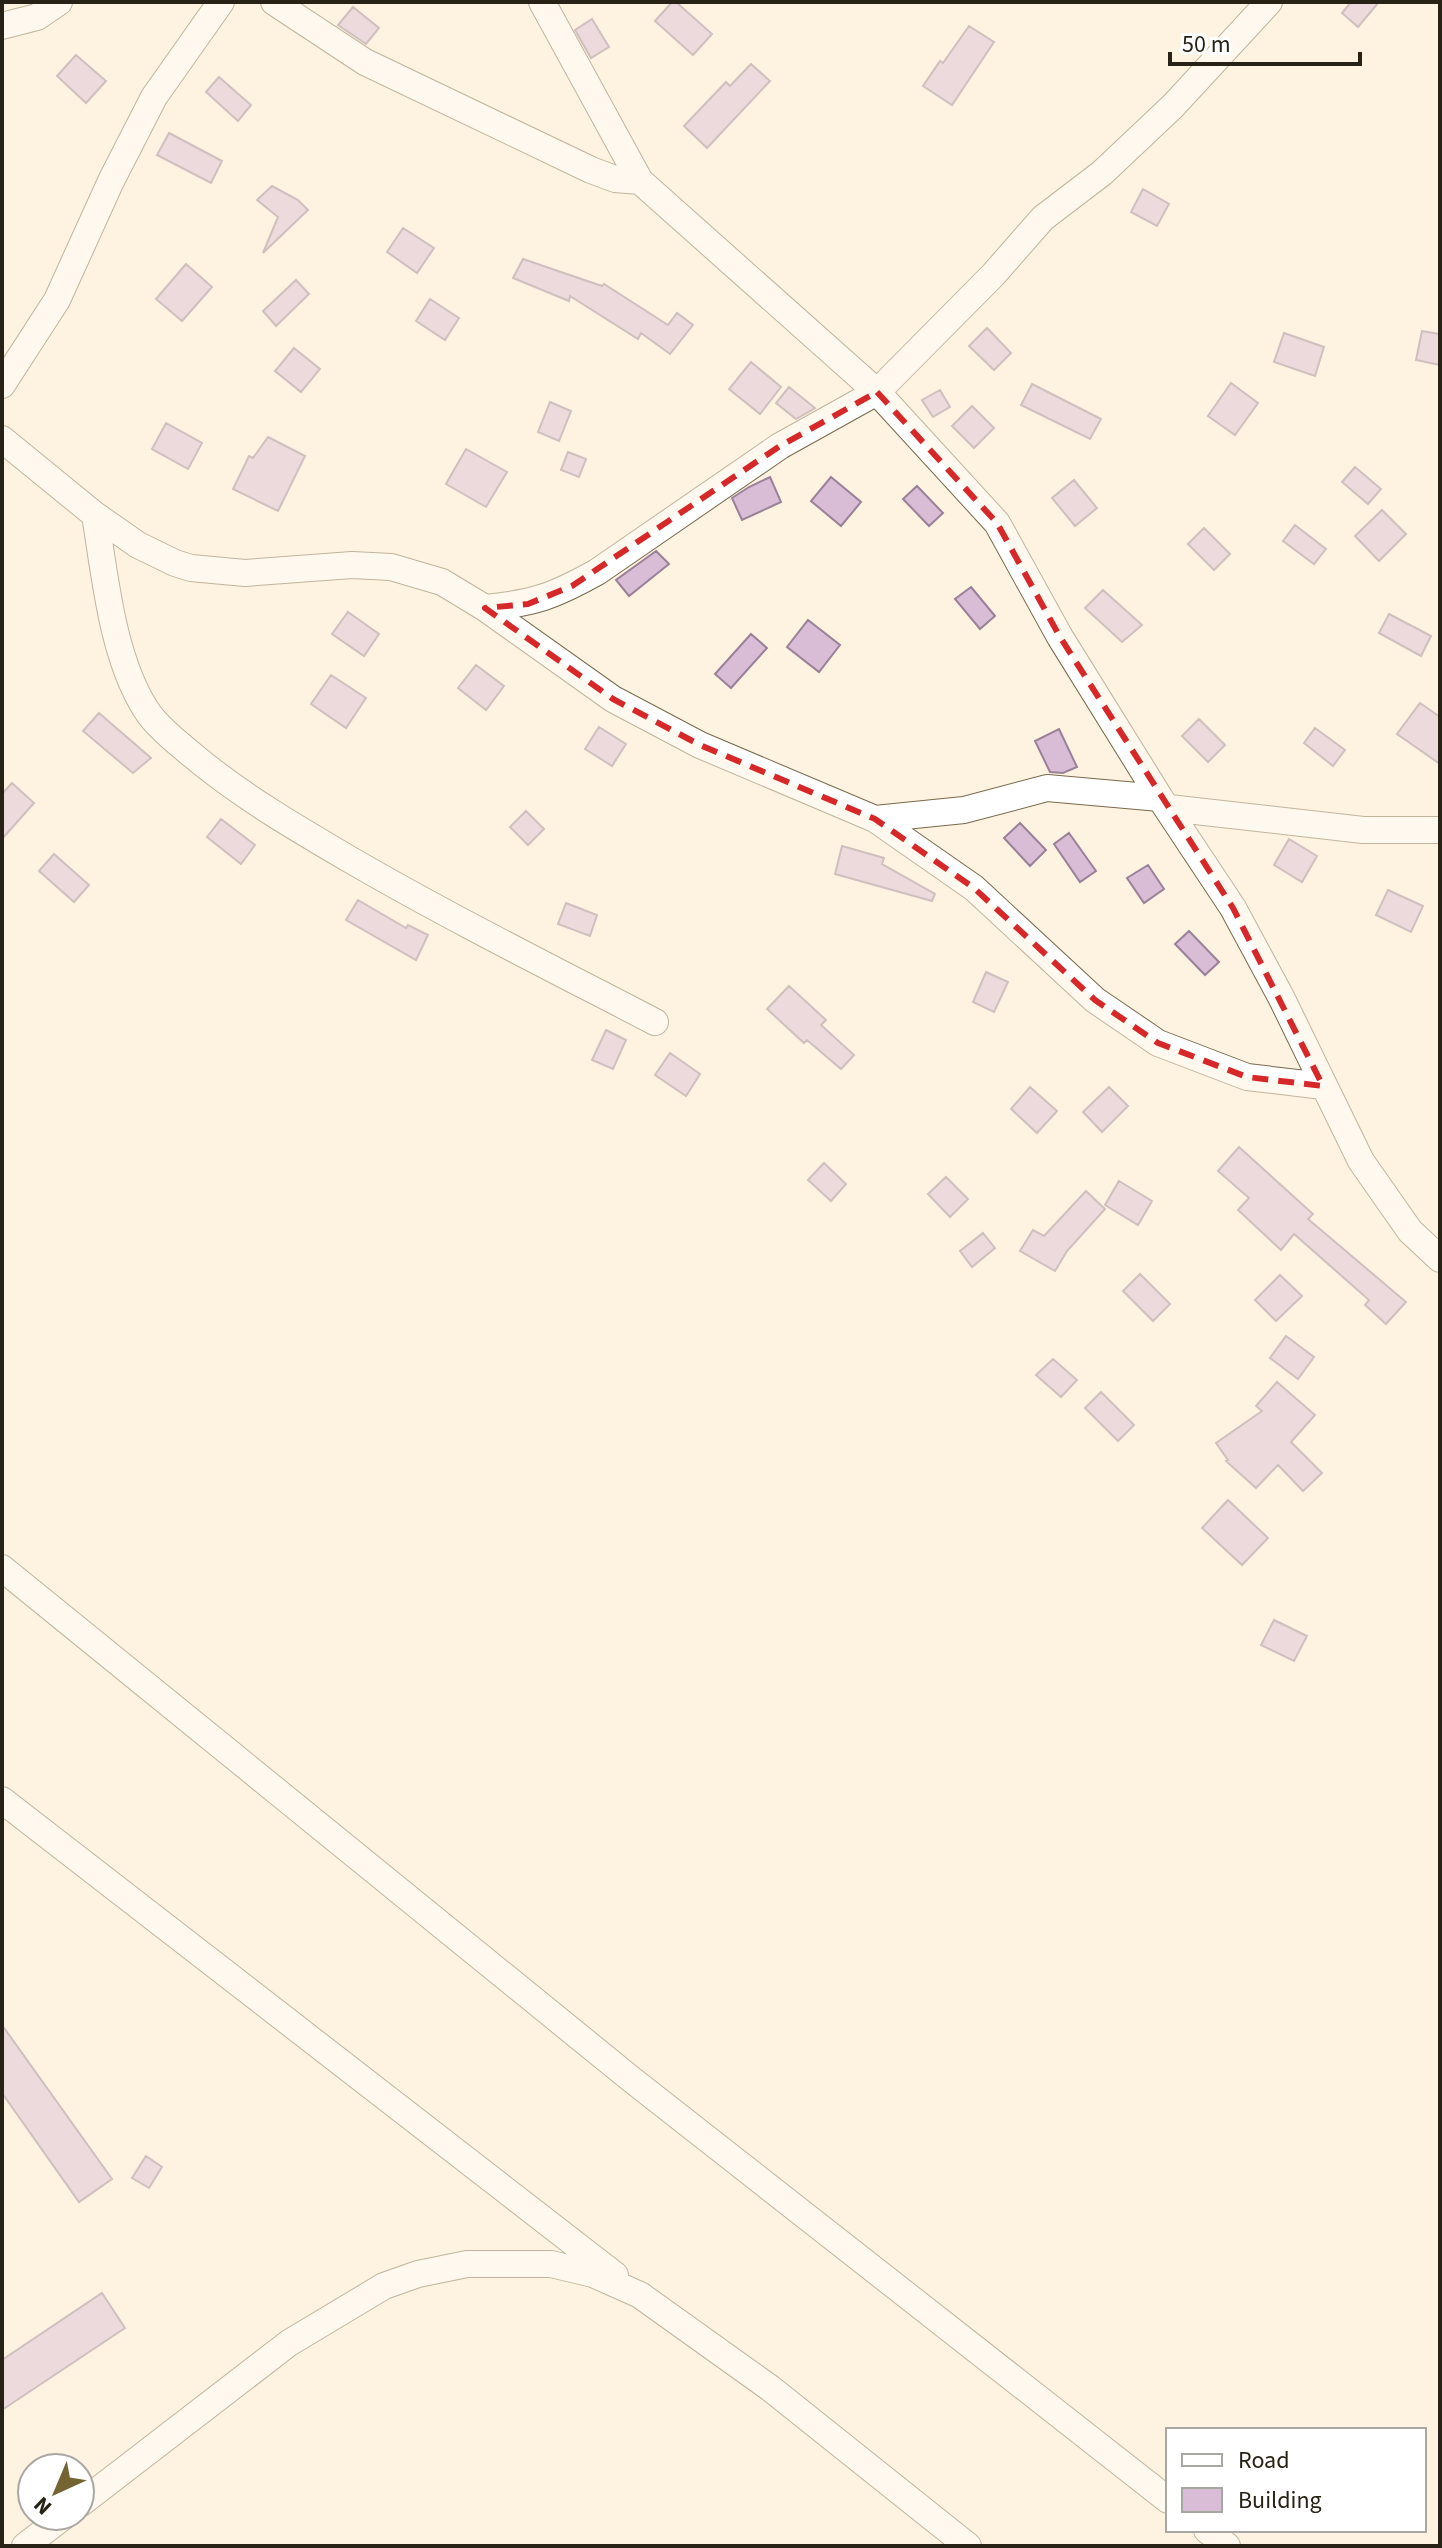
<svg xmlns="http://www.w3.org/2000/svg" width="1442" height="2548" font-family="'Source Sans 3',sans-serif">
	<style>
		.building { fill: #d9bdd7; stroke: #9a8098; stroke-width: 2 }
		.lines { fill: none; stroke-linecap: round; stroke-linejoin: round }
		.minor-casing { stroke: #79694b; stroke-width: 28 }
		.minor { stroke: #fff; stroke-width: 26 }
		.marked { fill: none; stroke: #d62828; stroke-width: 6; stroke-dasharray: 16 10; stroke-linejoin: round }
	</style>
	<rect width="100%" height="100%" fill="#fef3e0"/>
	<!-- building -->
	<path class="building" d="M672 2H676L712 34 693 55 655 21Z
		M1351 2H1379L1358 27 1342 13Z
		M353 7 379 28 366 44 338 25Z
		M592 19 609 47 591 58 575 30Z
		M969 26 994 42 952 105 923 86 940 61 943 63Z
		M76 55 106 81 86 103 57 76Z
		M751 64 770 81 707 148 684 126 726 82 730 86Z
		M219 77 251 105 238 121 206 92Z
		M169 133 222 161 211 183 157 155Z
		M272 186 298 200 308 210 263 253 278 217 257 200Z
		M1143 189 1169 204 1157 226 1131 212Z
		M403 228 434 248 417 273 387 252Z
		M523 259 602 286 604 284 668 325 677 313 693 325 670 354 641 333 638 339 570 296 569 301 513 278Z
		M186 264 212 287 182 321 156 299Z
		M296 280 309 294 276 326 263 311Z
		M430 299 459 318 445 340 416 321Z
		M987 328 1011 353 994 370 969 346Z
		M1422 331 1440 334V365L1416 360Z
		M1284 333 1324 347 1315 376 1274 362Z
		M294 348 320 369 301 392 275 371Z
		M751 362 781 387 760 414 729 389Z
		M1231 383 1258 403 1235 435 1208 416Z
		M1032 384 1101 419 1090 439 1021 405Z
		M789 387 815 408 796 419 776 403Z
		M940 390 950 407 933 417 922 400Z
		M550 402 571 411 559 441 538 432Z
		M972 406 994 428 974 448 952 426Z
		M166 423 202 443 188 469 152 449Z
		M268 437 305 456 278 511 233 489 249 456 253 458Z
		M466 449 507 472 486 507 446 484Z
		M568 452 586 459 579 477 561 470Z
		M1355 467 1381 489 1368 504 1342 482Z
		M770 477 781 502 742 520 732 498 749 487Z
		M831 477 861 502 841 526 811 501Z
		M1074 480 1097 508 1075 526 1052 498Z
		M917 486 943 513 929 526 903 499Z
		M1382 510 1406 534 1379 561 1355 536Z
		M1295 525 1326 549 1314 564 1283 541Z
		M1204 528 1230 554 1214 570 1188 544Z
		M656 551 669 564 629 596 616 580Z
		M971 587 995 616 980 629 955 599Z
		M1103 590 1142 625 1122 642 1085 608Z
		M348 612 379 634 364 656 332 634Z
		M1389 614 1431 636 1421 656 1379 633Z
		M808 620 840 645 819 672 787 647Z
		M751 634 767 648 731 688 715 674Z
		M476 665 504 686 486 710 458 688Z
		M331 675 366 698 346 728 311 704Z
		M1420 703 1440 717V764L1397 734Z
		M99 713 151 758 133 773 83 731Z
		M1199 719 1225 745 1208 762 1182 736Z
		M599 727 626 744 612 766 585 749Z
		M1315 728 1345 750 1333 766 1304 743Z
		M1059 729 1077 767 1063 773 1050 772 1035 741Z
		M12 783 34 803 2 839V794Z
		M526 811 544 829 528 845 510 827Z
		M221 819 255 845 241 864 207 837Z
		M1020 823 1046 850 1030 866 1004 838Z
		M1069 833 1096 871 1080 882 1054 844Z
		M1289 839 1317 856 1302 882 1274 865Z
		M842 846 884 858 882 864 935 894 932 901 835 874Z
		M54 854 89 885 74 902 39 871Z
		M1148 865 1164 889 1144 903 1127 878Z
		M1388 890 1423 906 1411 932 1376 915Z
		M358 900 406 928 408 925 428 935 416 960 346 920Z
		M566 903 597 915 590 936 558 924Z
		M1189 931 1219 962 1205 975 1175 944Z
		M986 972 1008 982 994 1012 973 1002Z
		M789 986 826 1020 821 1025 854 1055 841 1069 807 1040 804 1043 767 1009Z
		M606 1030 626 1040 613 1069 592 1060Z
		M670 1053 700 1074 686 1096 655 1075Z
		M1030 1087 1057 1111 1037 1133 1011 1109Z
		M1109 1087 1128 1106 1102 1132 1083 1112Z
		M1239 1147 1313 1214 1308 1219 1406 1302 1386 1324 1365 1305 1369 1300 1294 1234 1281 1250 1238 1210 1249 1198 1218 1171Z
		M824 1163 846 1184 831 1201 808 1180Z
		M946 1177 968 1199 950 1217 928 1194Z
		M1119 1181 1152 1201 1138 1225 1105 1205Z
		M1086 1191 1105 1209 1067 1251 1055 1271 1020 1251 1033 1230 1044 1236Z
		M983 1233 995 1248 972 1267 960 1251Z
		M1140 1274 1170 1304 1153 1321 1123 1291Z
		M1280 1275 1302 1296 1276 1321 1255 1300Z
		M1286 1336 1314 1357 1298 1379 1270 1358Z
		M1053 1359 1077 1380 1061 1397 1036 1375Z
		M1277 1382 1315 1415 1291 1442 1322 1473 1303 1491 1278 1465 1256 1488 1226 1461 1228 1460 1216 1443 1262 1411 1256 1406Z
		M1101 1392 1134 1425 1118 1441 1085 1408Z
		M1228 1500 1268 1538 1242 1565 1202 1528Z
		M1274 1620 1307 1636 1294 1661 1261 1645Z
		M2 2025 112 2179 79 2202 2 2093Z
		M146 2156 162 2167 149 2188 132 2178Z
		M102 2293 125 2328 2 2410V2360Z"/>
	<g class="lines">
		<defs>
			<path id="minor" d="M274 2 365 62 591 170 615 179 640 181 877 392 997 523 1060 637 1160 798 1233 908 1281 997 1361 1161 1410 1231 1440 1259
				M542 2 640 181
				M2 26 37 17 59 2
				M2 385 57 300 111 181 154 97 221 2
				M2 439 95 515 138 545 175 563 191 568 245 573 352 565 391 567 442 582 485 608 613 699 700 745 875 819 974 888 1095 1000 1158 1043 1247 1077 1323 1086
				M95 515C105 576 112 655 145 708 156 727 185 749 202 763 248 800 298 829 349 859 449 917 553 969 655 1022
				M485 608C535 603 554 596 597 572L780 446 877 392 993 275 1043 218 1102 173 1173 106 1269 2
				M1169 808 1363 830H1440
				M875 819 964 810 1047 788 1160 798
				M2 1568 631 2079 1168 2500
				M2 1800 615 2275
				M80 2504 289 2343 384 2286 418 2274 467 2264H551L593 2274 640 2295 770 2388 968 2546
				M1207 2530 1227 2546
				M25 2546 64 2516"/>
		</defs>
		<!-- minor casing -->
		<use href="#minor" class="minor-casing"/>
		<!-- minor -->
		<use href="#minor" class="minor"/>
	</g>
	<!-- marked area -->
	<path d="M0 0H1442V2548H0ZM877 392 997 523 1060 637 1233 908 1323 1086 1247 1077 1158 1043 1095 1000 974 888 875 819 700 745 613 699 485 608 528 604 572 586 780 446Z" fill="#fef3e0" fill-opacity=".55" fill-rule="evenodd"/>
	<path class="marked" d="M877 392 997 523 1060 637 1233 908 1323 1086 1247 1077 1158 1043 1095 1000 974 888 875 819 700 745 613 699 485 608 528 604 572 586 780 446Z"/>
	<!-- border -->
	<rect width="1442" height="2548" fill="none" stroke="#282216" stroke-width="8"/>
	<!-- legend -->
	<rect x="1166" y="2428" width="260" height="104" fill="#ffffff" stroke="#a9a7a2" stroke-width="2"/>
	<rect x="1182" y="2454" width="40" height="12" fill="#ffffff" stroke="#a9a7a2" stroke-width="2"/>
	<text x="1238" y="2468" font-size="24" fill="#282216">Road</text>
	<rect x="1182" y="2488" width="40" height="24" fill="#d9bdd7" stroke="#a9a7a2" stroke-width="2"/>
	<text x="1238" y="2508" font-size="24" fill="#282216">Building</text>
	<!-- north arrow -->
	<g transform="translate(56 2492) rotate(224)"><circle r="38" fill="#ffffff" stroke="#a9a7a2" stroke-width="2"/>
	<path d="M0-6L14 30L0 20L-14 30Z" fill="#746432"/>
	<text y="-12" font-size="22" font-weight="bold" text-anchor="middle" fill="#282216">N</text>
	</g>
	<!-- scale -->
	<path d="M1170 52v12h190v-12" fill="none" stroke="#282216" stroke-width="4"/>
	<text x="1182" y="52" font-size="24" fill="#282216" stroke="#ffffff" stroke-width="6" paint-order="stroke">50 m</text>
</svg>
